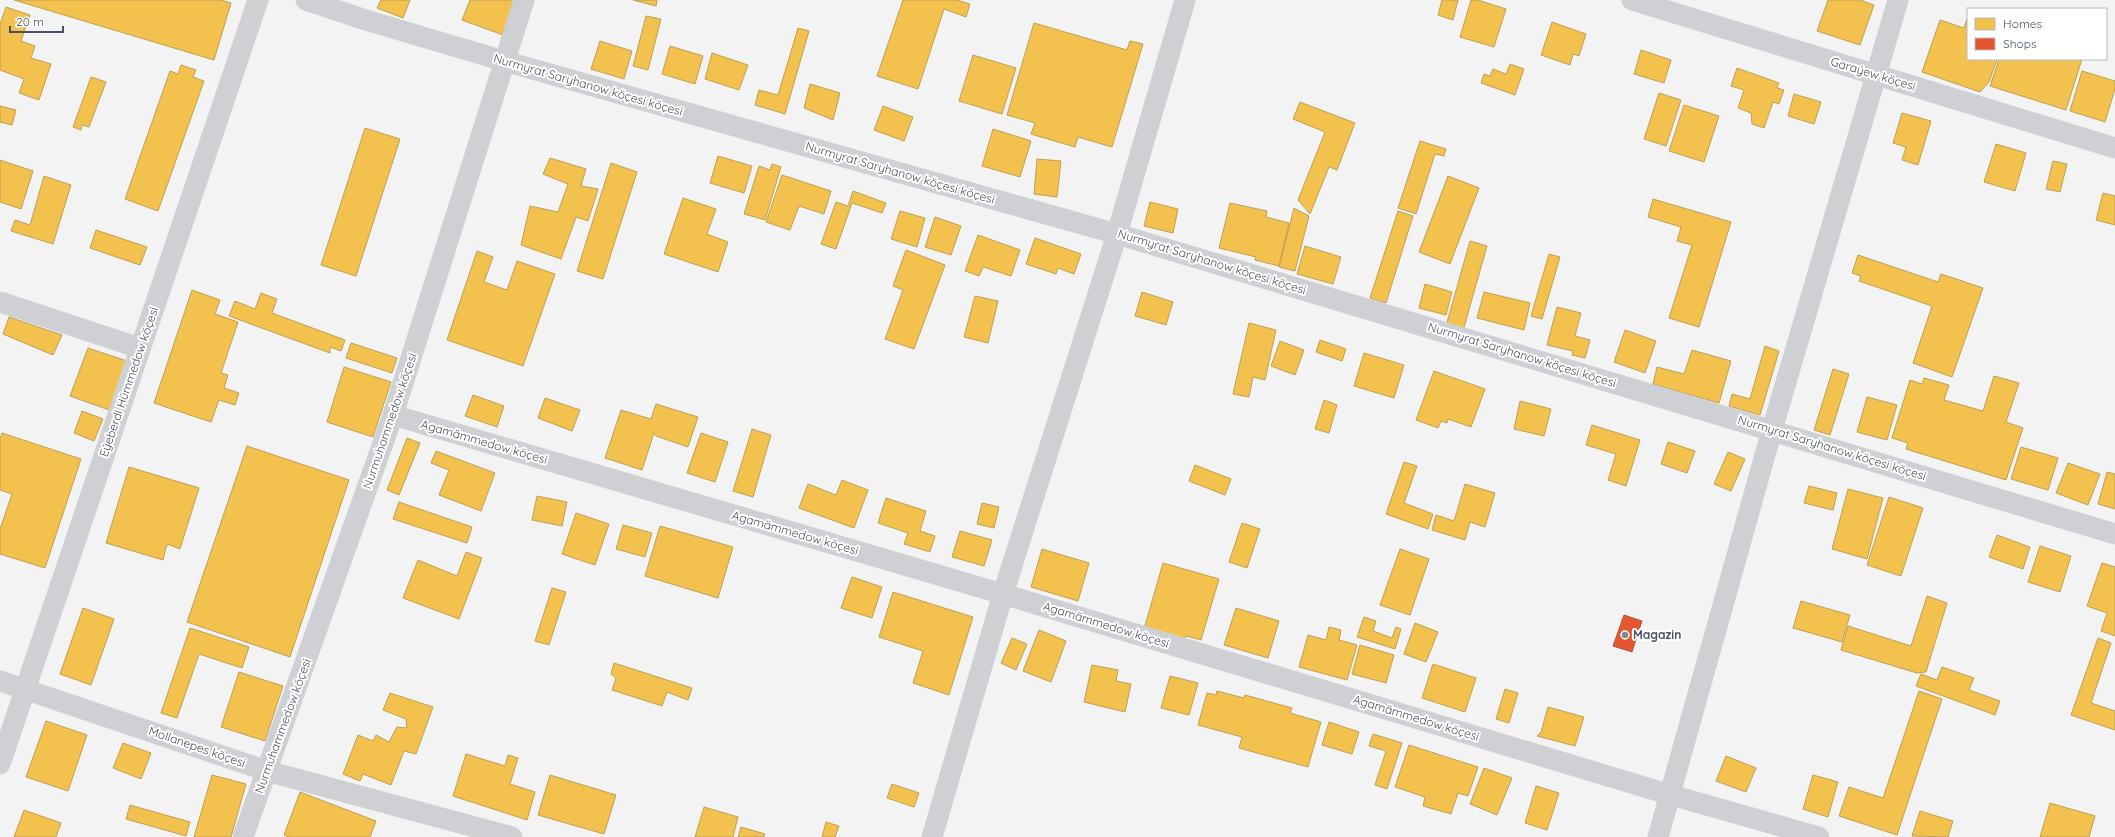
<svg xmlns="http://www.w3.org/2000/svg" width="2115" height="837" font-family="Quicksand,sans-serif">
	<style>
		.homes { fill: #f2c14e; stroke: #bf9f54 }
		.shops { fill: #e4572e; stroke: #b5553d }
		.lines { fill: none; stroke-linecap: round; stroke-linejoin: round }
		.minor { stroke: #ced0d4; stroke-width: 21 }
		.poi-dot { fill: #848a94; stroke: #fff; stroke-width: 1.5 }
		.labels { text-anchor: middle; stroke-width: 4; stroke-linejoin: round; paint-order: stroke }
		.street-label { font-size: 12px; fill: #485161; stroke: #fff }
		.poi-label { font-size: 12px; font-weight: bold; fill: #485161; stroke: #fff; text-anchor: start }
	</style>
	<rect width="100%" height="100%" fill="#f3f3f3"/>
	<!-- homes -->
	<path class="homes" d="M14 0H221L231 3 214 60Z
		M381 0H410L403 18 377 8Z
		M470 0H516L503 35 462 20Z
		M633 0H657L656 6Z
		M903 0H957L970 4 966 17 944 9 918 89 877 76Z
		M1442 0H1458L1453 20 1438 15Z
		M1471 0H1478L1506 9 1494 47 1460 37Z
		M1828 0H1860L1874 5 1860 45 1817 31Z
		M6 7 30 15 21 41 35 46 31 58 51 64 39 100 19 93 24 79 0 70V24Z
		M646 16 661 19 648 70 633 66Z
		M1967 19 1968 59H1997L1989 82 1980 92 1922 72 1940 20 1964 28Z
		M1552 22 1586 34 1579 56 1573 54 1570 65 1541 55Z
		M1034 23 1127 50 1130 41 1143 44 1112 147 1078 137 1075 147 1031 134 1035 123 1007 115Z
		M798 28 809 31 785 114 755 105 759 90 778 95Z
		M600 41 632 51 624 79 591 69Z
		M670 46 703 56 695 84 662 74Z
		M1641 50 1671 60 1664 83 1634 74Z
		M712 53 748 65 739 90 705 79Z
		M973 55 1016 68 1002 114 959 101Z
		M1999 59H2082L2066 110 1990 86Z
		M1510 64 1524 69 1515 95 1481 83 1484 74 1490 76 1493 69 1506 74Z
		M181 65 196 70 193 77 204 81 158 211 125 199 170 71 178 74Z
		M1737 68 1779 83 1777 88 1784 90 1779 104 1773 102 1764 128 1752 124 1751 113 1738 108 1744 90 1731 86Z
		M2082 71 2115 81V89L2105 122 2070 111Z
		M91 77 106 82 89 127 82 125 81 130 73 127Z
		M810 84 840 93 833 120 804 108Z
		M1659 93 1681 100 1666 146 1644 139Z
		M1794 94 1821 102 1814 124 1788 116Z
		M1300 102 1355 123 1337 170 1329 167 1310 214 1298 200 1325 132 1293 119Z
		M1684 105 1719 116 1704 162 1669 151Z
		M0 106 16 110 12 125 0 122Z
		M883 106 913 117 904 141 874 130Z
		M1902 113 1931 121 1918 165 1902 160 1906 147 1893 143Z
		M365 128 400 139 356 276 321 265Z
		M993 129 1031 141 1020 177 982 166Z
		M1420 141 1446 149 1444 156 1435 154 1416 214 1398 208Z
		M1996 144 2026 153 2015 191 1984 182Z
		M718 156 752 166 744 193 710 183Z
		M550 158 586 169 581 186 598 189 588 221 576 217 561 259 521 245 530 206 558 212 568 184 543 174Z
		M1037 159 1061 161 1057 197 1034 194Z
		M0 160 33 171 21 209 0 202Z
		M2053 161 2067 164 2060 192 2046 189Z
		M611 163 637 172 603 279 577 271Z
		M772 164 781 167 765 220 744 214 759 166 770 170Z
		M782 175 831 191 824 214 799 206 790 230 766 222Z
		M44 176 71 185 53 244 11 231 15 220 30 225Z
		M1448 176 1479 188 1450 264 1419 252Z
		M853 191 886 203 882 213 852 203 836 249 821 244 836 202 848 206Z
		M2103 193 2115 196V225L2096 220Z
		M683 198 716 209 707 234 728 242 718 272 664 254Z
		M1653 199 1731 222 1699 327 1669 318 1692 245 1677 241 1681 227 1648 217Z
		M1150 202 1178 209 1173 233 1144 226Z
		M1230 203 1267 211 1266 217 1289 223 1279 266 1255 260 1256 257 1219 248Z
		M1294 208 1309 216 1295 271 1279 267Z
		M900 211 925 218 917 247 891 239Z
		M1398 211 1413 216 1386 303 1370 298Z
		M935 217 961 226 951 255 925 247Z
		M96 230 147 247 140 265 90 248Z
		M978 235 1020 250 1011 276 983 267 979 276 965 271Z
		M1035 238 1081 254 1074 274 1058 268 1056 274 1026 264Z
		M1470 241 1487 246 1463 331 1446 326Z
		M1305 246 1341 257 1333 284 1297 274Z
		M906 250 945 265 914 349 885 339 903 290 893 286Z
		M477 251 493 257 484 282 507 290 517 261 555 274 523 366 447 340Z
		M1549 254 1560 257 1542 319 1531 316Z
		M1858 255 1938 282 1941 274 1983 288 1952 377 1913 363 1932 306 1859 281 1861 276 1852 273Z
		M1425 284 1452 292 1446 315 1419 308Z
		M192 290 220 300 215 314 238 322 221 373 228 375 224 388 239 393 235 405 219 400 211 422 154 403Z
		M1142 292 1173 302 1166 325 1135 316Z
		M1484 292 1530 303 1524 330 1477 318Z
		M261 293 277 299 272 313 345 340 341 351 330 347V353L229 316 235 301 255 309Z
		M975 296 998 301 988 343 964 337Z
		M1557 307 1581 313 1575 336 1590 340 1585 358 1572 355 1573 351 1547 345Z
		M9 317 62 335 53 355 3 334Z
		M1249 323 1276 330 1265 380 1253 377 1249 397 1233 394Z
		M1625 330 1656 341 1645 373 1614 362Z
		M1320 340 1346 349 1342 361 1316 352Z
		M1280 341 1304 350 1295 375 1271 366Z
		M351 343 397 358 392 373 346 358Z
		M1765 346 1779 351 1760 415 1729 406 1732 394 1750 399Z
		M88 348 127 361 109 410 70 396Z
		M1692 350 1731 361 1719 403 1653 384 1657 367 1684 374Z
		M1364 353 1404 365 1394 398 1354 386Z
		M344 367 391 382 373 437 327 422Z
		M1833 369 1849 374 1830 435 1814 430Z
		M1434 371 1485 389 1471 427 1448 419 1447 423 1441 421 1438 428 1416 420Z
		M1994 376 2019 383 2006 422 2023 428 2006 480 1906 449 1908 443 1892 438 1910 380 1922 384 1924 378 1949 385 1944 400 1983 411Z
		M473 395 504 406 497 427 465 416Z
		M1867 397 1897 405 1887 440 1857 432Z
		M545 398 580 410 572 431 538 418Z
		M1324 400 1337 405 1329 433 1315 429Z
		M1520 401 1551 409 1544 436 1514 429Z
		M656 404 698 417 688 447 656 436 654 433 642 470 605 458 621 410 651 419Z
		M82 411 103 419 94 441 74 433Z
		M1592 425 1640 440 1626 486 1608 480 1616 454 1586 445Z
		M752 429 771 435 753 497 733 491Z
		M2 433 81 459 45 568 0 554V529L12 494 0 490V439Z
		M701 433 728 442 715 482 687 473Z
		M407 438 420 443 399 495 387 490Z
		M1668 442 1695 451 1687 473 1661 464Z
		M247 446 349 480 290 657 187 622Z
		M2021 447 2058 458 2048 490 2011 479Z
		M436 451 495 473 481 511 439 495 449 470 431 463Z
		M1728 452 1745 459 1731 491 1714 484Z
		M1404 462 1417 466 1404 503 1433 514 1428 529 1386 514Z
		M2068 463 2100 474 2088 505 2056 493Z
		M1195 465 1231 479 1225 495 1189 481Z
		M129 467 199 488 180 549 167 544 163 560 106 543Z
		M2107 472 2115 474V509L2098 504Z
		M842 480 868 490 854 528 799 508 808 484 836 495Z
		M1465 484 1495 493 1485 527 1470 522 1465 540 1432 530 1436 515 1454 521Z
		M1809 486 1837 493 1833 510 1804 503Z
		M1848 489 1883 498 1867 559 1832 549Z
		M537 496 567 502 562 526 532 520Z
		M1889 497 1923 508 1901 576 1867 565Z
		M886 498 926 511 920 531 935 536 930 552 904 544 908 533 878 523Z
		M399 502 472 527 467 543 393 519Z
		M982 503 999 507 994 528 977 524Z
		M576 513 609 524 595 565 562 554Z
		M1242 523 1260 529 1247 568 1229 562Z
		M623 525 652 533 645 557 616 549Z
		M660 526 733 547 718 598 645 576Z
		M960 531 992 540 984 566 952 557Z
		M1997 535 2030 547 2023 569 1989 557Z
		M2040 546 2071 556 2060 592 2028 582Z
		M1042 549 1089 563 1078 601 1031 587Z
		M1400 549 1429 559 1410 615 1380 605Z
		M466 552 482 558 459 619 403 598 418 560 457 576Z
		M1163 563 1219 579 1201 640 1186 636 1183 640 1144 629Z
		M2102 563 2115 567V636L2101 631 2107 613 2087 606Z
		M852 577 882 587 872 618 841 608Z
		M552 588 566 592 549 645 535 641Z
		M893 592 973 617 949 695 913 683 923 651 879 637Z
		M1927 596 1947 603 1926 672 1917 673 1841 650 1848 626 1911 646Z
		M1801 601 1850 615 1842 642 1793 628Z
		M83 608 114 619 91 685 60 674Z
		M1236 608 1279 621 1268 658 1224 645Z
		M1364 617 1376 621 1373 631 1392 638 1396 627 1401 629 1395 649 1357 637Z
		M1415 623 1438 632 1426 662 1404 654Z
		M1329 627 1341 630 1339 640 1357 645 1347 680 1299 667 1308 635 1326 640Z
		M190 628 249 647 242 668 199 654 177 718 161 713Z
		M1039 630 1066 641 1051 682 1023 671Z
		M1012 638 1027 644 1016 670 1001 663Z
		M2098 638 2111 643 2091 703 2115 711V730L2071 715Z
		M1360 645 1394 655 1386 683 1352 674Z
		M614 663 692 688 688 700 667 692 662 706 612 690 616 678 611 674Z
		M1433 664 1476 678 1465 712 1422 698Z
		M1092 665 1118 670 1116 681 1131 684 1125 712 1084 702Z
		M1942 667 1974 678 1969 690 2000 701 1995 715 1916 686 1921 674 1937 680Z
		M239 672 283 686 265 741 221 727Z
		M1170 676 1198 683 1189 715 1161 708Z
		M1505 689 1518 693 1509 723 1496 719Z
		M1217 691 1244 698 1245 695 1292 708 1290 713 1321 722 1308 767 1239 748 1242 737 1198 725 1207 693 1216 695Z
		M1919 691 1942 699 1897 835 1839 816 1849 787 1883 798Z
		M390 693 433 707 416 754 404 751 391 785 363 774 360 781 343 774 358 735 373 741 376 735 389 742 397 727 407 728 406 719 383 710Z
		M1548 707 1584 717 1575 746 1537 736 1541 732Z
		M46 721 87 735 68 791 26 777Z
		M1329 722 1359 732 1352 754 1322 745Z
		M1373 734 1402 743 1387 789 1375 785 1386 751 1369 746Z
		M123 743 151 753 141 779 113 768Z
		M1409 745 1478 767 1468 796 1458 793 1451 814 1423 806 1425 797 1395 787Z
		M466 754 505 766 508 755 518 758 510 784 535 792 527 820 453 796Z
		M1726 756 1756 768 1746 792 1716 781Z
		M1484 768 1512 778 1497 815 1470 804Z
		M212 775 246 784 231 837H194Z
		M550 775 616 795 604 834 538 815Z
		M1813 775 1838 782 1828 817 1803 809Z
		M892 784 919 793 914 807 887 798Z
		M1536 786 1559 793 1547 830 1525 823Z
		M300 792 376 821 370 837H289L284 835Z
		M2050 803 2095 816 2089 837H2040Z
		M130 805 190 822 186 836 126 819Z
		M704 807 738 817 733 837H695Z
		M24 810 61 823 56 837H14Z
		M1920 811 1953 821 1948 837 1912 836Z
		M826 822 839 826 835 837H822Z
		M741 827 765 834 764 837H738Z"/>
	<!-- shops -->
	<path class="shops" d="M1624 615 1642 621 1632 652 1613 646Z"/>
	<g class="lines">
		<!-- minor -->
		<path class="minor" d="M306 0 369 21 504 61 1117 234 2115 534
			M1632 0 2115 148
			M0 302 140 348
			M393 415 1003 594 1671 795 1819 837
			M0 681 267 771 512 837
			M0 764 258 0
			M243 837 393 415 524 0
			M932 837 1003 594 1117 234 1185 0
			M1658 837 1772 430 1898 0"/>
	</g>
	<!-- markers -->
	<circle class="poi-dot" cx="1625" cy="635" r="4"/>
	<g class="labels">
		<!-- street labels -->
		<g class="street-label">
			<text transform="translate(1873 74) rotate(17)" y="4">Garaýew köçesi</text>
			<text transform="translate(588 85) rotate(16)" y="4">Nurmyrat Saryhanow köçesi köçesi</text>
			<text transform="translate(900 173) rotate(16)" y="4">Nurmyrat Saryhanow köçesi köçesi</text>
			<text transform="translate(1212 262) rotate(17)" y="4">Nurmyrat Saryhanow köçesi köçesi</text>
			<text transform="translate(1522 355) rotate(17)" y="4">Nurmyrat Saryhanow köçesi köçesi</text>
			<text transform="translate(129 382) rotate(-71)" y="4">Eýeberdi Hümmedow köçesi</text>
			<text transform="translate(390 421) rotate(-71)" y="4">Nurmuhammedow köçesi</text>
			<text transform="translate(484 442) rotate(16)" y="4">Agamämmedow köçesi</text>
			<text transform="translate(1832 448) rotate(17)" y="4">Nurmyrat Saryhanow köçesi köçesi</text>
			<text transform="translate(795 533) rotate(16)" y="4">Agamämmedow köçesi</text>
			<text transform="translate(1106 625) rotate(17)" y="4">Agamämmedow köçesi</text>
			<text transform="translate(1416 718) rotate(17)" y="4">Agamämmedow köçesi</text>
			<text transform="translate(283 726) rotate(-70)" y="4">Nurmuhammedow köçesi</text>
			<text transform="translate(197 747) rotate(19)" y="4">Mollanepes köçesi</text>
		</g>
		<!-- poi labels -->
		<g class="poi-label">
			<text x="1633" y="639">Magazin</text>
		</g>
	</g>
	<!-- legend -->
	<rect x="1967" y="8" width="140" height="52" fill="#ffffff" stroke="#b6b9c0"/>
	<rect x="1975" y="18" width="20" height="12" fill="#f2c14e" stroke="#b6b9c0"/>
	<text x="2003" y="28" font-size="12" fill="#485161">Homes</text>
	<rect x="1975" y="38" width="20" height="12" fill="#e4572e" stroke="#b6b9c0"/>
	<text x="2003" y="48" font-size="12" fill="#485161">Shops</text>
	<!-- scale -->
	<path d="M10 26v6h53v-6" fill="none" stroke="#485161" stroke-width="2"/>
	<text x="16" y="26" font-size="12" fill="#485161" stroke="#ffffff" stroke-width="3" paint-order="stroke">20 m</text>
</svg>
